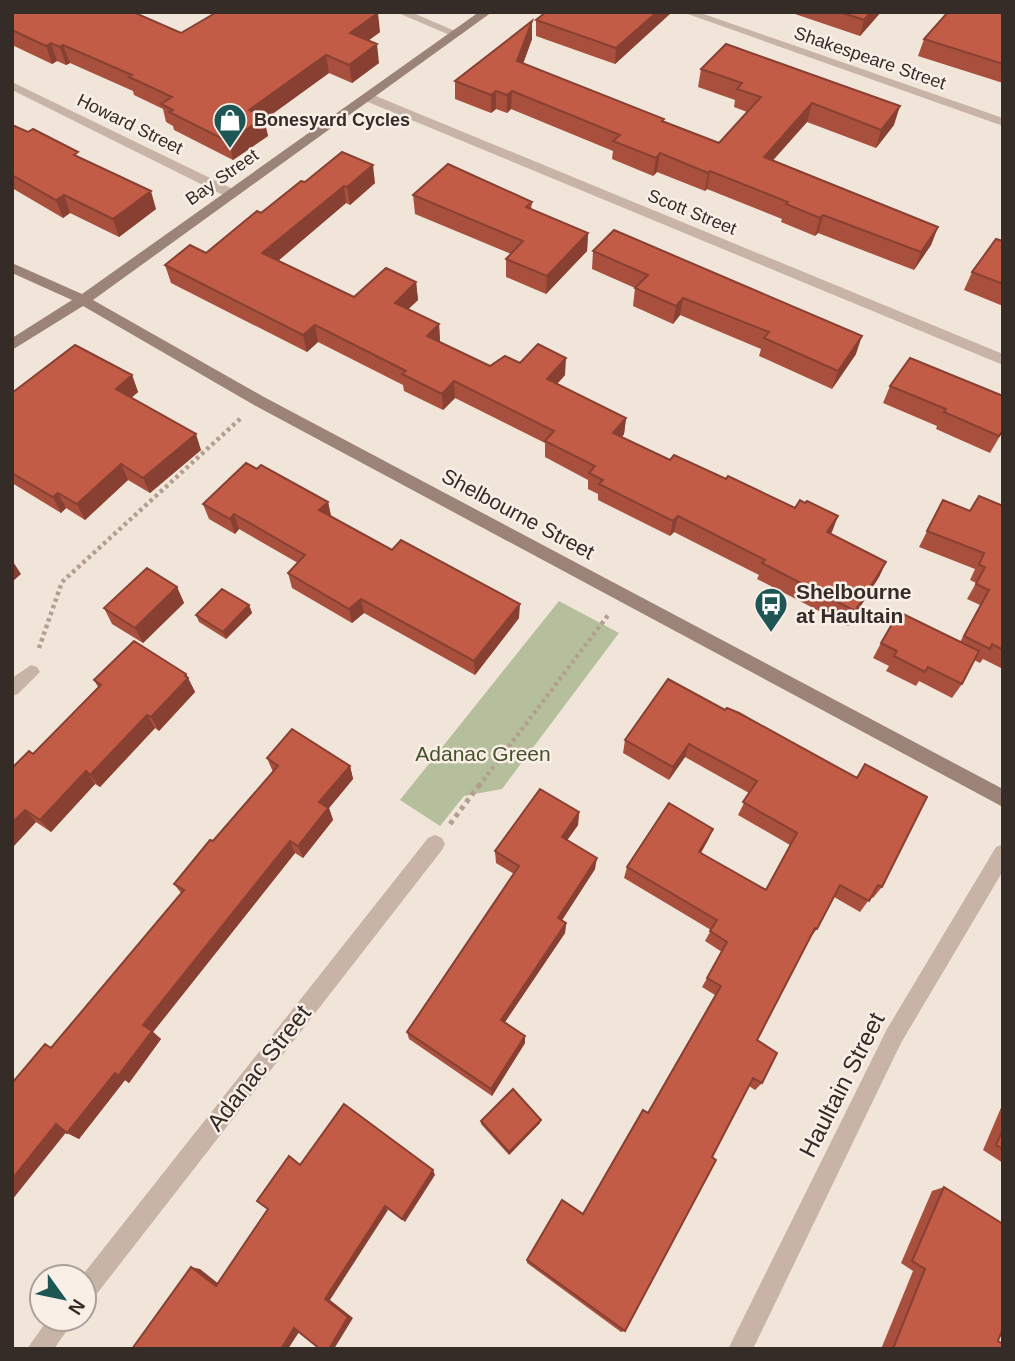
<svg xmlns="http://www.w3.org/2000/svg" width="1015" height="1361" font-family="Helvetica,sans-serif">
	<style>
		.green { fill: #b6bf9b }
		.lines { fill: none; stroke-linecap: round; stroke-linejoin: round }
		.path-far1 { stroke: #b49e91; stroke-width: 4.5; stroke-dasharray: 3.5 3.5; stroke-linecap: butt }
		.path { stroke: #b49e91; stroke-width: 5; stroke-dasharray: 4.5 4.5; stroke-linecap: butt }
		.street { fill: #c8b4a7; fill-rule: evenodd }
		.secondary { fill: #9c8378; fill-rule: evenodd }
		.wall { fill: #a84f3d }
		.shaded-wall { fill: #884032 }
		.building { fill: #c35c47; stroke: #884032; stroke-width: 2 }
		.labels { text-anchor: middle; stroke-width: 5; stroke-linejoin: round; paint-order: stroke }
		.far-street-label { font-size: 18px; fill: #352b27; stroke: #f9efe7 }
		.far-poi-label { font-size: 18px; font-weight: bold; fill: #352b27; stroke: #f9efe7; text-anchor: start }
		.street-label { font-size: 21px; fill: #352b27; stroke: #f9efe7 }
		.poi-label { font-size: 21px; font-weight: bold; fill: #352b27; stroke: #f9efe7; text-anchor: start }
		.park-label { font-size: 21px; fill: #47532c; stroke: #f9efe7 }
		.near-street-label { font-size: 24px; fill: #352b27; stroke: #f9efe7 }
	</style>
	<rect width="100%" height="100%" fill="#f1e5da"/>
	<!-- green -->
	<path class="green" d="M559 601 619 633 502 789 464 796 440 826 400 800Z"/>
	<g class="lines">
		<!-- path-far1 -->
		<path class="path-far1" d="M39 648 62 582 241 418
			M479 786 609 614"/>
		<!-- path -->
		<path class="path" d="M450 824 480 784"/>
		<!-- street -->
		<path class="street" d="M396 12H411L462 34 452 36Z
			M682 12H698L1003 118V126Z
			M12 82 237 191 238 194 232 198 227 197 12 90Z
			M363 94H371L1003 354V365L363 100Z
			M31 665 37 667 40 672 18 694 12 696V678Z
			M435 835 442 838 445 844 442 850 92 1300 84 1304V1277H81L428 838Z
			M1003 844V871L901 1043 753 1349H728L887 1029 996 847Z
			M48 1319H75L54 1349H27Z"/>
		<!-- secondary -->
		<path class="secondary" d="M479 12H492L93 300 264 397 1003 789V807L254 405 83 306 12 350V338L72 300 12 273V263L82 294Z"/>
	</g>
	<!-- wall -->
	<path class="wall" d="M12 12 181 33 380 32 368 41 379 63 352 83 329 73 264 120 268 136 233 160 174 130 173 126 166 122 163 109 134 95 133 91 70 63 66 65 57 61 52 64 12 45Z
		M672 12 615 64 536 36V20Z
		M789 12H881L860 36Z
		M1003 12V83L918 56 924 39Z
		M532 39 523 64 664 122 719 143 747 112 734 107 735 100 698 87 701 69 894 125 876 148 807 122 773 160 938 227 931 245 914 270 818 233 815 236 781 222 782 219 707 189 705 191 657 172 653 176 612 159 613 151 511 109 507 113 496 109 491 113 455 99V81Z
		M12 125 80 158 156 209 119 237 70 213 63 218 12 188Z
		M305 182 375 183 350 205 346 203 278 261 354 297 416 282 418 300 408 309 439 324 440 342 490 366 520 363 565 375 557 384 626 418 624 434 622 437 670 460 726 479 795 508 838 516 830 534 886 562 879 577 848 626 757 579 759 575 674 532 670 536 598 500V494L588 489V480L545 457V443L455 398 443 410 404 391 403 385 318 342 307 352 171 283 165 265 206 253Z
		M413 195 532 202 531 210 588 233 587 251 546 294 506 277V259L511 254 415 214Z
		M1003 241V306L964 290 972 272Z
		M593 251 856 354 832 389 759 356 761 349 680 315 673 324 633 306 635 288 592 269Z
		M132 375 138 392 131 398 201 450 150 493 128 480 85 520 66 508 61 513 12 483V393Z
		M890 386 1003 431 990 453 936 429 937 426 883 403Z
		M257 469 328 502 331 516 392 550 519 618 475 675 364 613 352 623 292 588 288 573 298 563 239 529 235 534 209 519 203 504Z
		M943 500 970 511 1003 506V669L983 659 980 663 974 660 962 684 952 698 919 681 916 686 886 671 889 666 873 658 881 643 960 642 980 605 967 599 976 583 970 580 975 569 919 547Z
		M177 587 184 603 143 643 112 624 104 608Z
		M249 605 252 613 226 639 199 622 196 615Z
		M186 674 195 692 159 731 155 728 100 787 95 784 51 832 36 822 12 848V768L33 754 98 687 94 680Z
		M725 710 857 778 865 764 882 887 873 898 871 897 860 912 834 897 817 929 809 939 757 1040 762 1083 755 1090 749 1086 712 1157 625 1331 621 1332 527 1263V1260L583 1214 648 1113 715 995 702 987 722 952 705 941 711 930 624 878 627 867 713 829 708 840 701 853 765 890 790 845 738 815 749 793 685 757 669 780 623 753 625 740Z
		M267 758 350 766 353 779 329 808 333 820 303 858 295 853 153 1032 161 1039 129 1083 125 1080 79 1139 66 1132 45 1044 51 1048 181 893 174 884 273 772Z
		M579 812 578 825 567 840 595 869 562 920 566 923 565 933 505 1022 525 1036V1043L492 1096 409 1039 407 1032 514 874 496 863 495 851Z
		M1003 1103V1163L983 1150Z
		M481 1121 540 1123 509 1155 481 1124Z
		M944 1187 998 1341 1003 1349H881L913 1271 901 1263 932 1191Z"/>
	<!-- shaded-wall -->
	<path class="shaded-wall" d="M657 12H672L615 64 616 48Z
		M871 12H881L860 36 864 20Z
		M378 13 380 32 352 52 350 33Z
		M532 21V39L517 80V61Z
		M51 43 57 61 52 64 46 46Z
		M377 44 379 63 352 83 349 65Z
		M63 45 70 63 66 65 60 47Z
		M326 55 329 73 264 120 268 136 233 160 229 142 249 110Z
		M496 91V109L491 113V95Z
		M512 91 511 109 507 113V95Z
		M812 103 807 122 760 175 764 157Z
		M900 106 894 125 876 148 881 130Z
		M660 153 657 172 653 176 656 158Z
		M373 165 375 183 350 205 347 187Z
		M710 171 707 189 705 191 708 173Z
		M344 186 346 203 266 271 262 253Z
		M151 191 156 209 119 237 113 219Z
		M64 195 70 213 63 218 56 200Z
		M823 215 818 233 815 236 820 218Z
		M938 227 931 245 914 270 921 252Z
		M588 233 587 251 546 294 547 276Z
		M416 282 418 300 397 320 395 303Z
		M683 298 680 315 673 324 676 306Z
		M439 324 440 341 428 353 427 336Z
		M315 325 318 342 307 352 303 335Z
		M862 336 856 354 832 389 838 371Z
		M566 358 565 375 546 396 547 379Z
		M132 375 138 392 123 405 116 389Z
		M454 381 455 398 443 410 442 394Z
		M626 418 624 434 611 449 613 433Z
		M196 434 201 450 150 493 143 478Z
		M121 464 128 480 85 520 77 504Z
		M58 493 66 508 61 513 53 497Z
		M328 502 331 516 319 510Z
		M234 514 239 529 235 534 230 519Z
		M678 516 674 532 670 536 673 521Z
		M838 516 832 532 821 548 827 532Z
		M12 560 21 574 12 582Z
		M886 562 879 577 848 626 855 611Z
		M177 587 184 603 143 643 135 628Z
		M361 599 364 613 352 623 349 609Z
		M520 604 519 618 475 675 474 661Z
		M249 605 252 613 226 639 223 632Z
		M186 674 195 692 159 731 151 717Z
		M147 715 155 728 100 787 90 775Z
		M689 744 685 757 669 780 673 767Z
		M350 766 353 779 329 808 333 820 303 858 298 846 319 802Z
		M86 771 95 784 51 832 40 820Z
		M25 810 36 822 12 848V823Z
		M579 812 578 825 561 849 562 837Z
		M713 829 708 840 694 864 699 852Z
		M290 841 295 853 153 1032 161 1039 129 1083 125 1080 79 1139 67 1133 143 1025Z
		M597 858 595 869 557 928 558 918Z
		M566 923 565 933 501 1028V1020Z
		M525 1036V1043L492 1096 491 1089Z
		M541 1120 540 1123 509 1155V1152Z
		M56 1124 68 1130 12 1200V1179Z
		M433 1170 435 1175 405 1222 402 1219Z
		M385 1206 388 1210 330 1300 353 1318 334 1349H329L325 1299Z
		M191 1267 200 1269 224 1288 216 1286Z
		M294 1328 301 1329 288 1349H281Z"/>
	<!-- building -->
	<path class="building" d="M12 12H133L181 33 217 12H375L378 13 350 33 377 44 349 65 326 55 249 110 264 117 229 142 169 112 173 110 161 104 172 97 129 77 132 75 63 45 60 47 51 43 46 46 12 30Z
		M546 12H657L616 48 536 20Z
		M840 12H871L864 20Z
		M948 12H1003V64L924 39Z
		M532 21 517 61 664 119 662 121 719 143 761 97 737 89 742 83 701 69 726 44 900 106 881 130 812 103 764 157 938 227 921 252 823 215 820 218 786 204 788 202 710 171 708 173 660 153 656 158 613 141 620 135 512 91 507 95 496 91 491 95 455 81Z
		M12 125 28 132 33 129 78 152 74 155 151 191 113 219 64 195 56 200 12 175Z
		M342 152 373 165 347 187 344 186 262 253 354 297 386 268 416 282 395 303 439 324 427 336 490 366 505 356 520 363 538 344 566 358 547 379 626 418 613 433 670 460 674 455 726 479 728 476 795 508 800 500 805 503 807 501 838 516 827 532 886 562 855 611 762 563 765 560 678 516 673 521 599 484 603 480 589 473 595 466 545 441 554 431 454 381 442 394 402 374 406 371 315 325 303 335 165 265 190 245 206 253 257 211 261 213 301 181 305 182Z
		M448 164 532 202 526 207 588 233 547 276 506 259 523 241 413 195Z
		M614 230 862 336 838 371 764 338 769 332 683 298 676 306 635 288 648 275 593 251Z
		M996 239 1003 241V284L972 272Z
		M75 345 132 375 116 389 196 434 143 478 121 464 77 504 58 493 53 497 12 473V393Z
		M910 358 1003 396V430L999 436 944 412 946 409 890 386Z
		M246 463 257 469 261 465 328 502 319 510 392 550 401 540 520 604 474 661 361 599 349 609 288 573 305 555 234 514 230 519 203 504Z
		M979 496 1003 506V650L992 644 990 649 964 636 989 590 976 584 985 567 979 565 984 553 927 531 943 500 970 511Z
		M147 568 177 587 135 628 104 608Z
		M222 589 249 605 223 632 196 615Z
		M899 612 979 651 962 684 928 667 925 672 894 656 897 651 881 643Z
		M134 641 186 674 185 676 188 678 151 717 147 715 90 775 86 771 40 820 25 810 12 823V768L29 751 33 754 101 685 94 680Z
		M668 679 725 710 727 708 739 713 857 778 865 764 927 797 882 887 878 885 869 901 840 885 817 929 815 928 757 1040 777 1053 762 1083 753 1078 712 1157 716 1160 625 1331 527 1260 562 1200 583 1214 643 1110 648 1113 721 986 707 978 727 942 710 931 717 920 627 867 669 803 713 829 699 852 766 890 797 833 743 802 757 781 689 744 673 767 625 740Z
		M292 729 350 766 319 802 328 808 298 846 290 841 143 1025 152 1031 118 1076 115 1073 67 1133 56 1124 12 1179V1083L45 1044 51 1048 184 890 174 884 210 840 213 841 278 766 267 758Z
		M540 789 579 812 562 837 597 858 558 918 566 923 501 1020 525 1036 491 1089 407 1032 519 866 495 851Z
		M513 1089 541 1120 509 1152 481 1121Z
		M344 1104 433 1170 402 1219 385 1206 325 1299 348 1317 329 1349H320L294 1328 281 1349H132L191 1267 216 1286 268 1209 257 1201 289 1156 300 1165Z
		M1003 1129V1149L996 1145Z
		M944 1187 1003 1224V1328L998 1341 1003 1344V1349H893L925 1269 912 1261Z"/>
	<!-- icons -->
	<defs>
		<symbol id="shop-pin" viewBox="-11 -11 22 30"><path d="M0 17L-7.5 6A9.5 9.5 0 1 1 7.5 6Z" fill="#1e5555" stroke="#f9efe7"/><path d="M-5-2.5h2.3a2.7 3.5 0 0 1 5.4 0H5L5.5 6h-11ZM-1.5-2.5h3a1.5 2.3 0 0 0-3 0Z" fill="#fff"/></symbol>
		<symbol id="bus-pin" viewBox="-11 -11 22 30"><path d="M0 17L-7.5 6A9.5 9.5 0 1 1 7.5 6Z" fill="#1e5555" stroke="#f9efe7"/><path d="M-5-6H5V4H4V6H2V4H-2V6H-4V4H-5ZM-3.5-4V0h7V-4ZM-3.5 1.2v1.5H-2V1.2ZM2 1.2v1.5H3.5V1.2Z" fill="#fff"/></symbol>
	</defs>
	<g fill-rule="evenodd">
		<use href="#shop-pin" x="211" y="101" width="38" height="52"/>
		<use href="#bus-pin" x="752" y="585" width="38" height="52"/>
	</g>
	<g class="labels">
		<!-- far-street labels -->
		<g class="far-street-label">
			<text transform="translate(870 58) rotate(19)" y="6">Shakespeare Street</text>
			<text transform="translate(130 124) rotate(26)" y="6">Howard Street</text>
			<text transform="translate(222 177) rotate(-35)" y="6">Bay Street</text>
			<text transform="translate(692 212) rotate(22)" y="6">Scott Street</text>
		</g>
		<!-- far-poi labels -->
		<g class="far-poi-label">
			<text x="254" y="126">Bonesyard Cycles</text>
		</g>
		<!-- street labels -->
		<g class="street-label">
			<text transform="translate(518 514) rotate(28)" y="7">Shelbourne Street</text>
		</g>
		<!-- poi labels -->
		<g class="poi-label">
			<text x="796" y="599">Shelbourne<tspan x="796" dy="24">at Haultain</tspan></text>
		</g>
		<!-- park labels -->
		<g class="park-label">
			<text x="483" y="761">Adanac Green</text>
		</g>
		<!-- near-street labels -->
		<g class="near-street-label">
			<text transform="translate(259 1068) rotate(-52)" y="8">Adanac Street</text>
			<text transform="translate(842 1085) rotate(-63)" y="8">Haultain Street</text>
		</g>
	</g>
	<!-- border -->
	<rect width="1015" height="1361" fill="none" stroke="#352b27" stroke-width="28"/>
	<!-- north arrow -->
	<g transform="translate(63 1298) rotate(123)"><circle r="33" fill="#f9efe7" stroke="#aba19a" stroke-width="2"/>
	<path d="M0-5L12 26L0 18L-12 26Z" fill="#1e5555"/>
	<text y="-10" font-size="19" font-weight="bold" text-anchor="middle" fill="#352b27">N</text>
	</g>
</svg>
